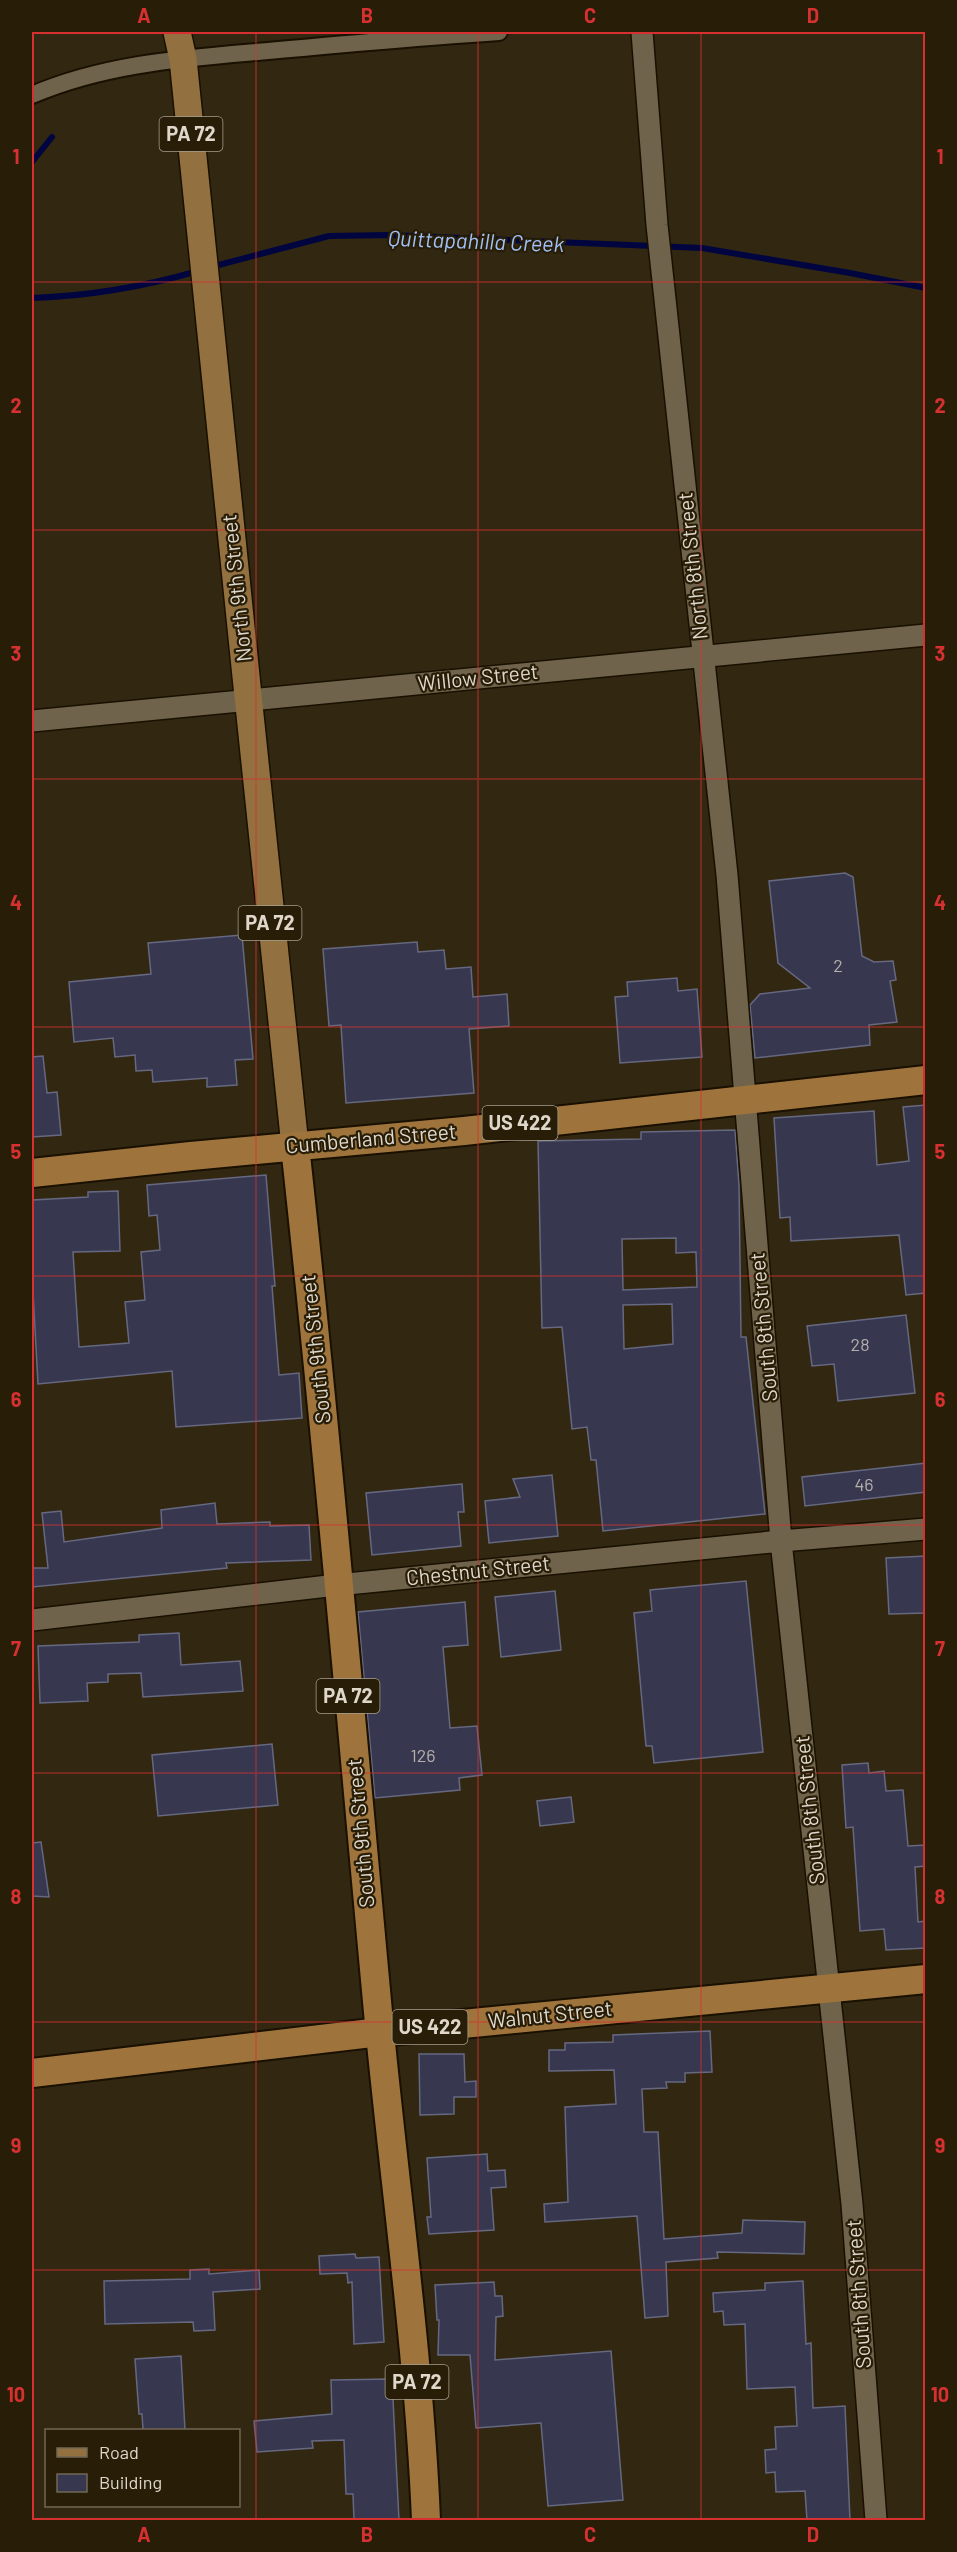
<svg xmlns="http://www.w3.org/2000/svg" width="957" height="2552" font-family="Barlow,sans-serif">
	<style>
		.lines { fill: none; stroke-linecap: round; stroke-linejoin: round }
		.stream { stroke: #000540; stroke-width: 6 }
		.building { fill: #37384f; stroke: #666881; stroke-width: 1.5; fill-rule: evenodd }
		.minor-casing { stroke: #191000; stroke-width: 20 }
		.tertiary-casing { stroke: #191000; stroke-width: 24 }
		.primary-casing { stroke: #191000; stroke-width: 30 }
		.trunk-casing { stroke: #191000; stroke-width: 32 }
		.minor { stroke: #6f634b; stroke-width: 16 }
		.tertiary { stroke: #6f634b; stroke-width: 21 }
		.primary { stroke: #927040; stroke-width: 27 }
		.trunk { stroke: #9e743c; stroke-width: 28 }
		.grid { fill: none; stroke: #d63130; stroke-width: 1.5; stroke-opacity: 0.55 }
		.labels { text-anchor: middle; stroke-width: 4.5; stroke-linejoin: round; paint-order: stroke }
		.number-label { font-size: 18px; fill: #b4afab }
		.shield { fill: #281d07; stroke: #a79f90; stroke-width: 1.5 }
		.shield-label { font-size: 20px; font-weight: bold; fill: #ded7ca }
		.street-label { font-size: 21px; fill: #ded7ca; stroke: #281d07 }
		.water-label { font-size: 22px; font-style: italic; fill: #a0c0f6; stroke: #281d07 }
		.neatline { fill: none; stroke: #d63130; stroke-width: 2 }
		.grid-label { font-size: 20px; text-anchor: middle; font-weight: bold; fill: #d63130 }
	</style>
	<rect width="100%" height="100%" fill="#322711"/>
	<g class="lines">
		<!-- stream -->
		<path class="stream" d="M32 162 52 137
			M211 267 329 236 390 235 702 248 850 273 926 288
			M32 298C89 296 143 287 198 271"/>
	</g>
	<!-- building -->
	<path class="building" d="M845 873 853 877 862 956 874 962 893 961 896 980 890 981 897 1022 869 1025 870 1045 755 1058 750 1005 760 994 810 988 778 963 769 881Z
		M242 935 253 1059 235 1060 237 1085 207 1087V1078L153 1082 152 1070 136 1071 135 1055 115 1057 113 1038 74 1042 69 982 151 974 148 943Z
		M417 942 418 952 444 950 446 969 471 967 473 997 507 994 509 1026 469 1029 474 1093 346 1103 341 1025 329 1026 323 949Z
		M677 978 678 991 697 989 702 1057 620 1063 615 997 628 996 627 982Z
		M43 1056 47 1093 57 1092 61 1135 32 1137V1057Z
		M926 1105V1293L906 1295 899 1235 791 1241 790 1217 780 1218 774 1118 874 1111 877 1165 909 1161 903 1107Z
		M735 1130 739 1185 741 1337H746L765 1514 603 1531 596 1460H591L587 1427 572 1429 562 1327 542 1328 538 1141 641 1139V1132ZM676 1238V1253L696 1252 697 1287 623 1290 622 1239ZM672 1304 673 1344 624 1349 623 1305Z
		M266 1175 275 1286H272L279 1375 299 1373 302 1418 176 1427 172 1371 38 1384 32 1273V1200L88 1197V1192L118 1191 120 1251 73 1252 79 1347 129 1343 125 1302 145 1300 141 1252 160 1250 157 1215 149 1216 147 1185Z
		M906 1315 915 1393 838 1401 834 1364 812 1366 807 1326Z
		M926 1463V1492L805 1506 802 1477Z
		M552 1475 558 1536 489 1543 485 1501 520 1497 513 1479Z
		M462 1484 464 1512H458L461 1546 372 1555 366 1493Z
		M215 1503 217 1524 270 1522V1526L309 1525 311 1560 226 1563 227 1568 32 1587V1568H48L42 1513 61 1511 64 1542 162 1528 161 1510Z
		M926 1556V1613L889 1614 886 1558Z
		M746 1581 763 1752 654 1763 652 1746H646L634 1613 652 1611 650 1590Z
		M555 1591 561 1650 501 1657 495 1597Z
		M465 1602 468 1645 443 1647 450 1728 477 1726 482 1775 459 1778 460 1790 375 1798 358 1612Z
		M179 1633 181 1665 240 1661 243 1691 143 1697 141 1673 108 1674V1682L87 1683 88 1701 40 1703 38 1646 139 1642V1635Z
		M272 1744 278 1805 158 1816 152 1755Z
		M868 1763 869 1773 884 1771 886 1791 903 1790 908 1846 926 1845V1866L915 1867 918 1922 926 1921V1948L886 1950 884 1929 860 1931 853 1827 846 1828 842 1765Z
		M571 1797 574 1822 540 1826 537 1801Z
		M41 1842 49 1897 32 1896V1843Z
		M710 2031 712 2072 685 2073V2082H666L667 2088 642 2089 644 2132H658L664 2239 742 2233 743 2220 805 2222 804 2254 717 2252 718 2258 666 2262 668 2316 645 2318 637 2216 545 2222 544 2204 568 2202 565 2107 616 2104 614 2070 549 2071V2050H565V2043L613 2042V2035Z
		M419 2054H464L465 2082 476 2081V2097H454V2114L420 2115Z
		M487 2154 488 2171 505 2170 506 2187 491 2188 494 2230 429 2234 427 2217H431L427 2158Z
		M355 2254 356 2258 379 2257 384 2342 354 2344 352 2282 348 2283 347 2273 320 2274 319 2256Z
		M209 2269V2274L259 2270 260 2289 213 2292 215 2330 194 2331 193 2322 105 2324 104 2281 190 2279V2270Z
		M803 2281 806 2344 811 2343 813 2408 845 2406 850 2520H807L805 2491 776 2492 775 2472 766 2473 765 2450 776 2449 775 2427 797 2426 795 2387 747 2389 745 2324 724 2325 723 2311 714 2312 713 2293 765 2290V2283Z
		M494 2282 495 2296H502L503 2316 496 2317 495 2360 611 2351 623 2500 548 2506 541 2423 476 2428 470 2355H438L439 2320H437L435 2285Z
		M181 2356 185 2430H143L142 2414H139L135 2359Z
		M392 2379 399 2520H354L353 2494H346L344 2440 312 2441 313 2448 257 2452 254 2421 332 2414 331 2380Z"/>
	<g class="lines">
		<defs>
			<path id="minor" d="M32 95C106 63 188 58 268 51 345 44 422 37 499 32"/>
			<path id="tertiary" d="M642 32 657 225 727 875 781 1541 852 2204 876 2520
				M32 721 926 635
				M32 1620 337 1585 781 1541 926 1529"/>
			<path id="primary" d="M177 32 183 59C222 421 255 784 295 1146"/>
			<path id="trunk" d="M295 1146C327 1438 352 1731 379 2023 395 2189 419 2354 426 2520
				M32 1173 191 1156 464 1131 926 1080
				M32 2073 380 2032 926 1979"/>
		</defs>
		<!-- minor casing -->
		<use href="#minor" class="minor-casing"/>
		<!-- tertiary casing -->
		<use href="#tertiary" class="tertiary-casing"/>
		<!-- primary casing -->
		<use href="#primary" class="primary-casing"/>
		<!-- trunk casing -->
		<use href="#trunk" class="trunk-casing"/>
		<!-- minor -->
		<use href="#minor" class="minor"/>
		<!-- tertiary -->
		<use href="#tertiary" class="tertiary"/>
		<!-- primary -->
		<use href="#primary" class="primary"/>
		<!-- trunk -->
		<use href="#trunk" class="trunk"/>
	</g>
	<!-- grid -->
	<path class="grid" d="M256 32V2520M478 32V2520M701 32V2520M32 282H926M32 530H926M32 779H926M32 1027H926M32 1276H926M32 1525H926M32 1773H926M32 2022H926M32 2270H926"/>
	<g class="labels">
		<!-- number labels -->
		<g class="number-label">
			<text x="838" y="972">2</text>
			<text x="860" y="1351">28</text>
			<text x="864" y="1491">46</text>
			<text x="423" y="1762">126</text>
		</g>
		<!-- shield labels -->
		<g class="shield">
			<rect x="159.5" y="117" width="63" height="34" rx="4.5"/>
			<rect x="238.5" y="906" width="63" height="34" rx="4.5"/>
			<rect x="482.5" y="1106" width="75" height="34" rx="4.5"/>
			<rect x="316.5" y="1679" width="63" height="34" rx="4.5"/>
			<rect x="392.5" y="2010" width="75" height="34" rx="4.5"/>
			<rect x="385.5" y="2365" width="63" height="34" rx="4.5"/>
		</g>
		<g class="shield-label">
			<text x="191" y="141">PA 72</text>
			<text x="270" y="930">PA 72</text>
			<text x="520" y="1130">US 422</text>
			<text x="348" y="1703">PA 72</text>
			<text x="430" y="2034">US 422</text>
			<text x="417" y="2389">PA 72</text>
		</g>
		<!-- street labels -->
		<g class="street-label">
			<text transform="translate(693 566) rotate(-96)" y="7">North 8th Street</text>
			<text transform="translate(237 588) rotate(-96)" y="7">North 9th Street</text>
			<text transform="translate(478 678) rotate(-6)" y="7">Willow Street</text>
			<text transform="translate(371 1139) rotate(-5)" y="7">Cumberland Street</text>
			<text transform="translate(764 1327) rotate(-95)" y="7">South 8th Street</text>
			<text transform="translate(316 1349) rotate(-96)" y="7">South 9th Street</text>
			<text transform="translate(478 1571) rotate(-6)" y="7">Chestnut Street</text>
			<text transform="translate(810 1810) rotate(-96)" y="7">South 8th Street</text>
			<text transform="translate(361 1833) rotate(-95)" y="7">South 9th Street</text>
			<text transform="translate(550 2015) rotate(-6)" y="7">Walnut Street</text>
			<text transform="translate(859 2294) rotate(-94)" y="7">South 8th Street</text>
		</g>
		<!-- water labels -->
		<g class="water-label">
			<text transform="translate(476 241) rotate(2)" y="8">Quittapahilla Creek</text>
		</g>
	</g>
	<!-- border -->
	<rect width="957" height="2552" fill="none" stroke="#281d07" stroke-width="66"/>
	<!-- legend -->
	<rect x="45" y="2429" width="195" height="78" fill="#281d07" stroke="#716755" stroke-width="1.5"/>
	<rect x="57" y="2448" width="30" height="9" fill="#927040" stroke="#716755" stroke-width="1.5"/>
	<text x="99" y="2459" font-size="18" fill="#ded7ca">Road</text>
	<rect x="57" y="2474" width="30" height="18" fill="#37384f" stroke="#716755" stroke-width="1.5"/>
	<text x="99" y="2489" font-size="18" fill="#ded7ca">Building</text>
	<rect x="33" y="33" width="891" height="2486" class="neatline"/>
	<g class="grid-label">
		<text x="144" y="23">A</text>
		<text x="367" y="23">B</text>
		<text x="590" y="23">C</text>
		<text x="813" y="23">D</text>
		<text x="16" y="164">1</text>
		<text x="940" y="164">1</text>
		<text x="16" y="413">2</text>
		<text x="940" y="413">2</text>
		<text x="16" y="661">3</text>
		<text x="940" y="661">3</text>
		<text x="16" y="910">4</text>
		<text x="940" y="910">4</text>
		<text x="16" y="1159">5</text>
		<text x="940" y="1159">5</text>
		<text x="16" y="1407">6</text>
		<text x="940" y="1407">6</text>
		<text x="16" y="1656">7</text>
		<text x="940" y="1656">7</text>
		<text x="16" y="1904">8</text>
		<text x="940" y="1904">8</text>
		<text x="16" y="2153">9</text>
		<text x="940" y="2153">9</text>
		<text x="16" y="2402">10</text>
		<text x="940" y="2402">10</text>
		<text x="144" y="2542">A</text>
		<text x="367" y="2542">B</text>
		<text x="590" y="2542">C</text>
		<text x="813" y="2542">D</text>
	</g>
</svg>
